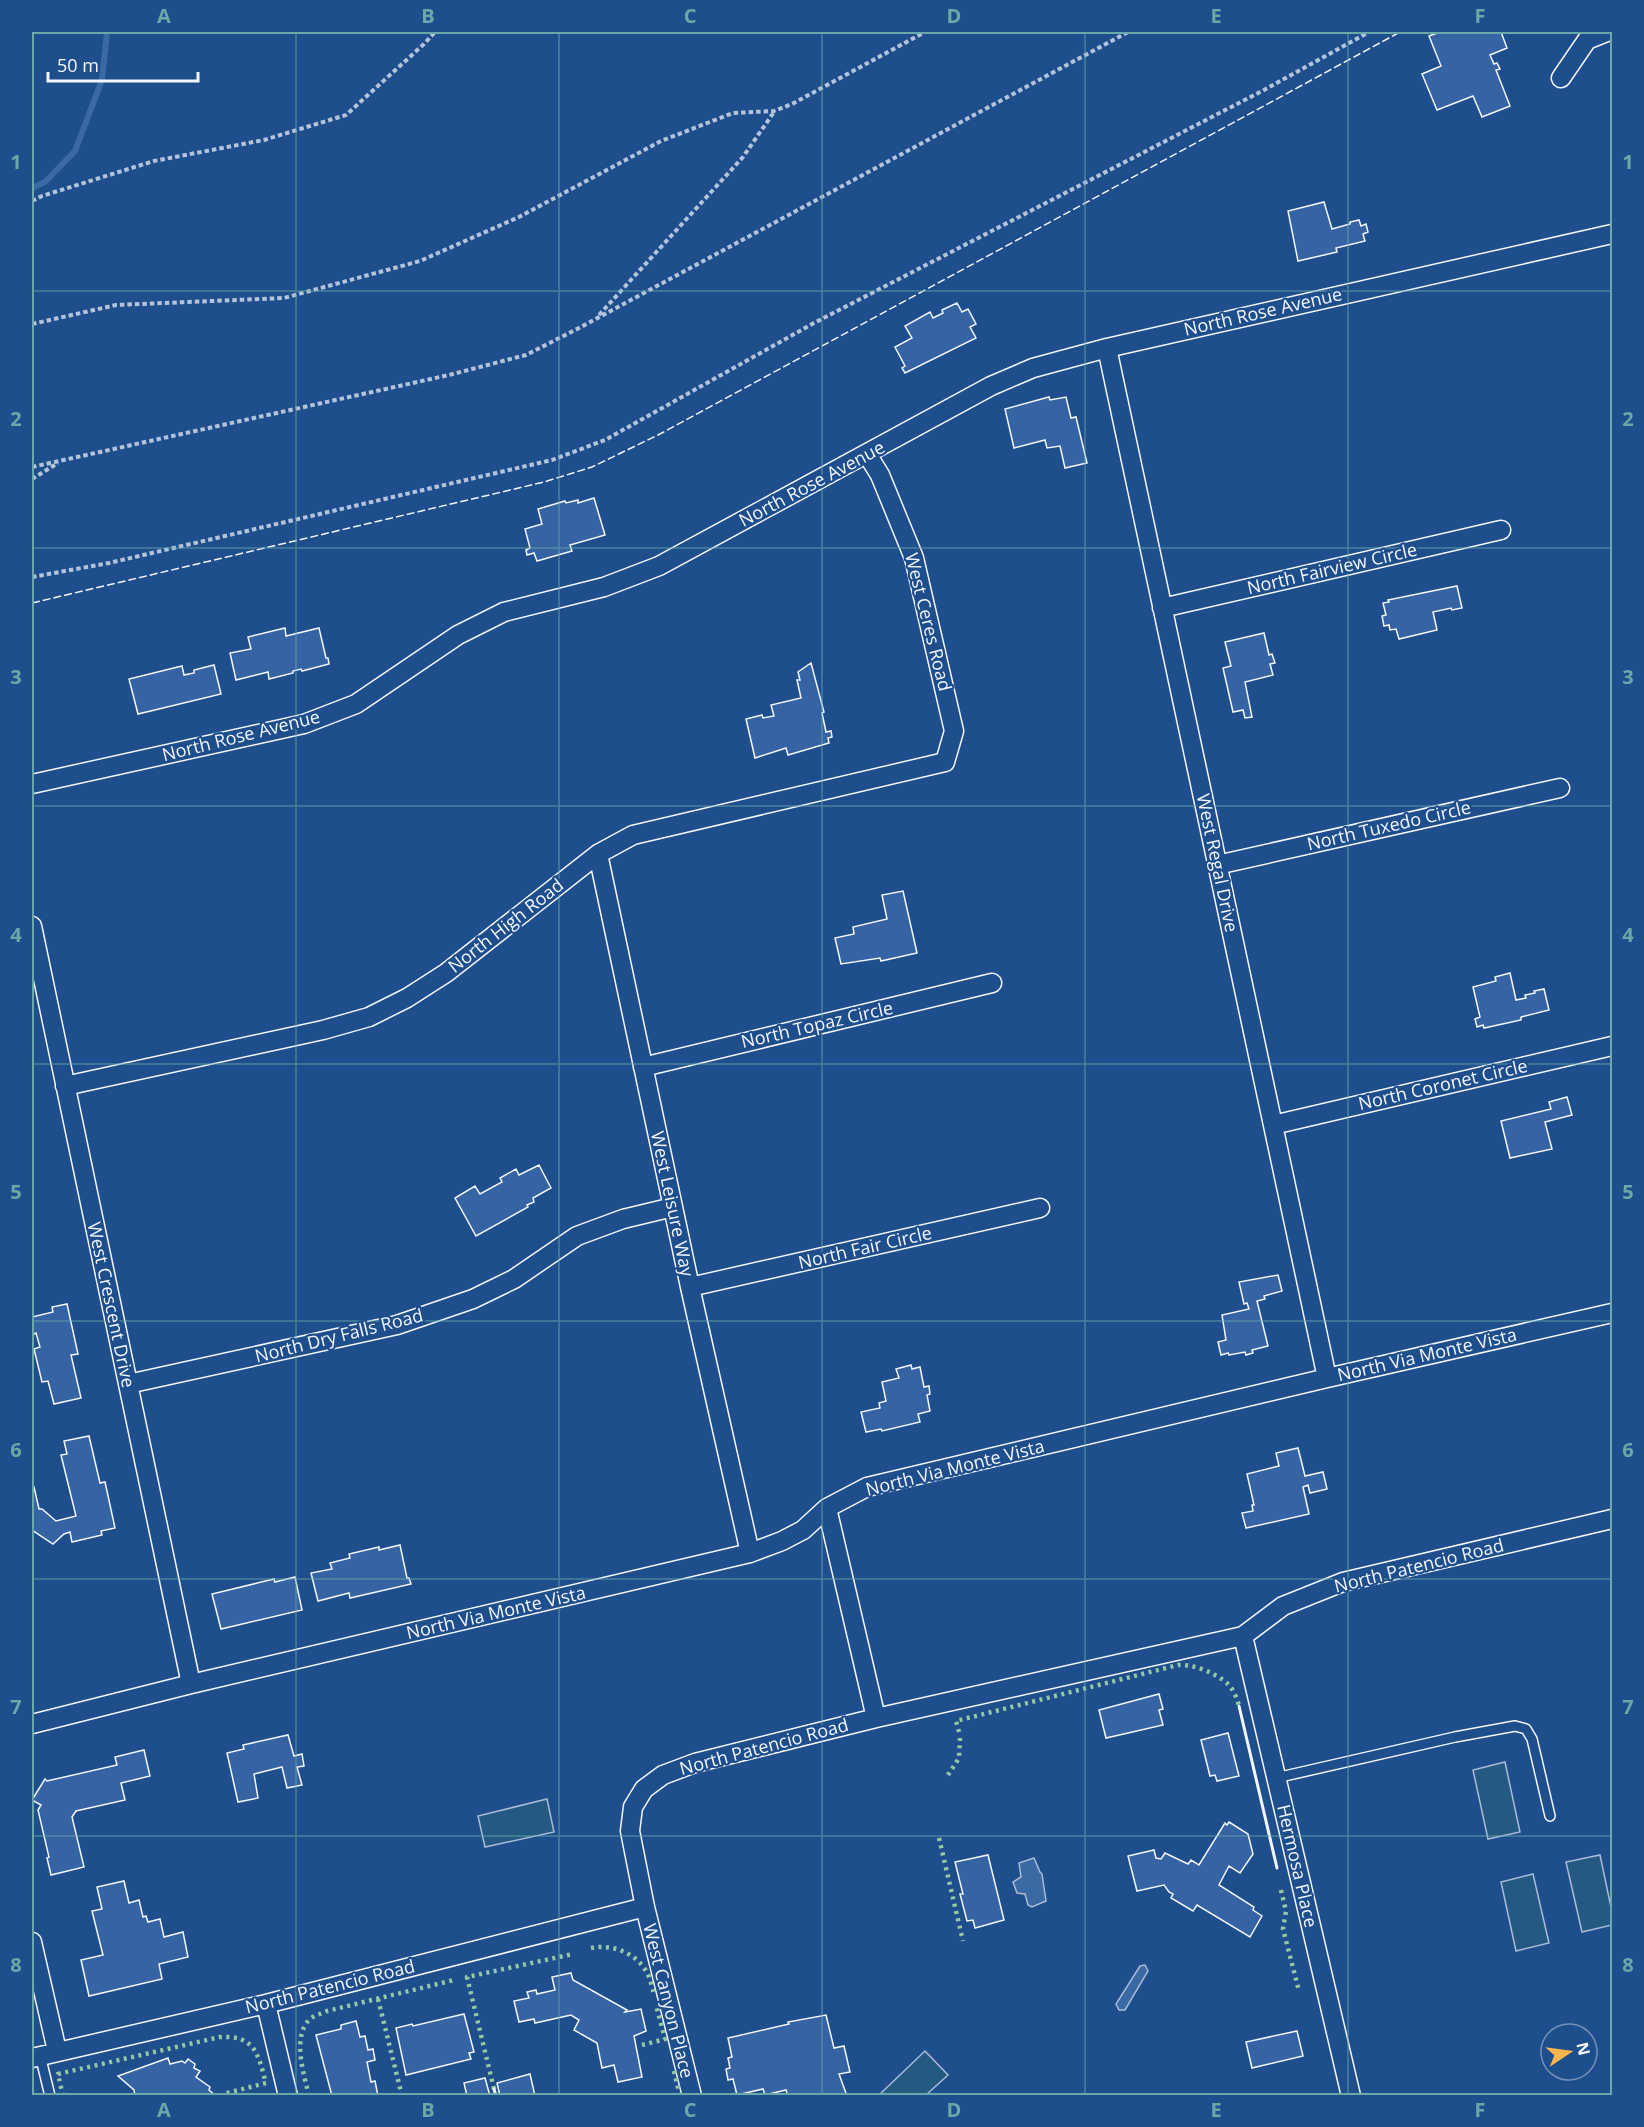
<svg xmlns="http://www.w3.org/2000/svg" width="1644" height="2127" font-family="'Open Sans',sans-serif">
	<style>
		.green { fill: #245a82; stroke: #a8bbd7; stroke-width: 1.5 }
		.water { fill: #3b69a3; stroke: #a8bbd7; stroke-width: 1.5 }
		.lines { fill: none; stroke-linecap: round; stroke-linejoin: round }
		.stream { stroke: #3b69a3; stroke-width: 6 }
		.building { fill: #3563a3; stroke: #f2f6ff; stroke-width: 1.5 }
		.service-casing { stroke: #f2f6ff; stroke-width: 12 }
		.minor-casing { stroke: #f2f6ff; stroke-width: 21 }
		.path { stroke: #b3c4dc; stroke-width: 4; stroke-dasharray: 4.5 3; stroke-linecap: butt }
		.service { stroke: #1f4e8c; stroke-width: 9 }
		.minor { stroke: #1f4e8c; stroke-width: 18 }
		.hedge { stroke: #97c8a6; stroke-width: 4.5; stroke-dasharray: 3 4.5; stroke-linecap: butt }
		.fence { stroke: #f2f6ff; stroke-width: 1.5; stroke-dasharray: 8 3; stroke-linecap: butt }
		.wall { stroke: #f2f6ff; stroke-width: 3 }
		.grid { fill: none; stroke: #6aa9a8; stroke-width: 1.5; stroke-opacity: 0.55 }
		.labels { text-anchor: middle; stroke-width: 4.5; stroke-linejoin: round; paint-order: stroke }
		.street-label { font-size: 18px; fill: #f2f6ff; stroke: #1f4e8c }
		.neatline { fill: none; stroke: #6aa9a8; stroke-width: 2 }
		.grid-label { font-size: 20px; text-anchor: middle; font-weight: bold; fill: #6aa9a8 }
	</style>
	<rect width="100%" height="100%" fill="#1f4e8c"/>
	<!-- green -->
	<path class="green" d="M1505 1762 1520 1832 1488 1839 1473 1770Z
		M547 1799 554 1832 485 1847 478 1816Z
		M1600 1855 1612 1912V1925L1582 1932 1566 1862Z
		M1533 1874 1549 1943 1516 1951 1501 1882Z
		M925 2051 948 2075 926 2095H879Z"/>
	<!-- water -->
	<path class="water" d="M1034 1858 1040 1872 1042 1874 1046 1901 1032 1907 1028 1905 1025 1894 1017 1893 1013 1882 1021 1877 1019 1863Z
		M1140 1966 1145 1965 1148 1971 1125 2010H1119L1116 2004Z"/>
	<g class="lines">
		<!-- stream -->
		<path class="stream" d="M32 188 45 182 75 151 102 80 107 32"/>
	</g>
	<!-- building -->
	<path class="building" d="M1440 32H1501L1507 48 1490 55 1494 64 1497 63 1500 69 1496 70 1510 106 1482 117 1473 96 1437 110 1422 74 1441 66 1429 36Z
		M1324 202 1332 229 1350 224V222L1359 220 1361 226 1366 224 1368 232 1363 234 1365 241 1336 248 1337 252 1298 261 1288 211Z
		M957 303 962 312 968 309 976 324 970 327 976 338 905 373 902 368 905 366 895 347 912 338 905 326 930 312 933 318 943 313 942 310Z
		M1049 397 1050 400 1066 397 1071 418 1076 417 1087 463 1065 468 1060 446 1047 448 1045 440 1014 448 1005 409Z
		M594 498 605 535 570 545 572 551 537 561 534 553 527 555 526 550 530 548 525 529 542 524 538 509 565 501 566 503 578 500V503Z
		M1457 586 1462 608 1452 610 1451 608 1433 612 1437 630 1399 639 1396 629 1390 630 1389 625 1384 626 1382 616 1386 615 1383 603 1389 602 1388 600Z
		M285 628 286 636 319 628 326 658H328L329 664 302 671 301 669 293 671V673L269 679 268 672 236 680 230 653 251 649 248 637Z
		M1264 633 1269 655 1272 654 1275 663 1270 664 1273 675 1245 682 1252 717 1245 718 1243 710 1233 712 1223 668 1231 666 1225 642Z
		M811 663 824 712 822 713 826 732 831 731 832 737 828 738 829 743 788 755 786 748 755 758 746 719 762 715 763 718 774 716 771 705 801 698 797 680H800L798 672Z
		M214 665 221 694 138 714 129 679 182 666 184 675 194 673V670Z
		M903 891 917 953 881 961 880 958 841 964 835 938 854 934 853 927 887 919 882 895Z
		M1510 973 1516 1000 1526 998 1525 995 1535 993 1534 991 1544 989 1549 1010 1521 1017V1020L1484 1028 1483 1025 1477 1027 1475 1019 1480 1017 1473 987 1496 981 1495 977Z
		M1567 1097 1572 1115 1545 1122 1552 1149 1510 1158 1501 1121 1551 1109 1549 1102Z
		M539 1165 551 1188 533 1198 534 1202 527 1205 528 1207 476 1236 455 1198 475 1186 480 1194 502 1182 500 1178 516 1169 519 1175Z
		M1278 1275 1282 1291 1264 1296 1265 1299 1257 1301 1268 1346 1252 1350 1253 1353 1246 1355 1245 1352 1229 1355 1228 1353 1221 1355 1218 1342 1226 1340 1222 1315 1249 1309 1247 1303 1244 1304 1239 1282Z
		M67 1304 78 1354 71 1355 81 1398 54 1404 48 1381 42 1382 34 1349 40 1347 36 1333 32 1335V1317L53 1312 52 1307Z
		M911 1365 912 1369 920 1367 924 1387 929 1386 930 1394 927 1395 930 1411 918 1414 920 1422 882 1431 881 1429 866 1432 861 1412 880 1408 879 1403 886 1401 882 1382 899 1378 896 1369Z
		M89 1436 100 1483 105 1482 115 1528 101 1531 102 1535 72 1542 70 1532 64 1534 53 1544 32 1530V1487H34L39 1509H42L56 1521 76 1516 61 1455 67 1454 64 1441Z
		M1298 1448 1305 1476 1323 1472 1327 1489 1310 1493 1308 1485 1303 1487 1309 1514 1246 1528 1242 1513 1253 1511 1252 1505H1254L1247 1474 1279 1466 1276 1453Z
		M400 1545 407 1578H409L411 1584 350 1598 349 1593 318 1601 311 1573 332 1569 330 1563 350 1558 349 1554 379 1547V1550Z
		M295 1577 302 1610 221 1629 212 1594 274 1579 275 1582Z
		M1159 1694 1163 1709 1159 1710 1163 1725 1106 1738 1099 1710Z
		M1228 1733 1239 1776 1217 1781 1215 1775 1210 1776 1201 1740Z
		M288 1735 294 1756 302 1754 304 1766 297 1767 302 1785 287 1788 282 1767 254 1774 258 1798 238 1802 227 1753 244 1749 243 1745Z
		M144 1750 150 1776 121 1783 125 1800 76 1811 72 1817 84 1867 51 1875 47 1858 49 1857 38 1810 41 1805 32 1800 45 1779 47 1781 117 1765 115 1757Z
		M1229 1822 1248 1834 1253 1854 1240 1873 1229 1866 1219 1885 1254 1907 1253 1910 1262 1916 1250 1937 1197 1905 1193 1911 1171 1898 1173 1894 1169 1892 1164 1885 1137 1891 1128 1856 1154 1850 1156 1858 1161 1859 1165 1853 1188 1864 1191 1860 1199 1865 1225 1823 1227 1825Z
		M988 1855 1004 1920 975 1928 973 1920 967 1921 960 1894H963L955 1862Z
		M124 1881 129 1903 139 1900 143 1917 146 1916 148 1922 160 1919 164 1937 183 1932 188 1957 159 1964 162 1979 89 1996 81 1960 103 1955 92 1911 102 1909 97 1887Z
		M571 1973 573 1980 627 2010 625 2012 641 2009 646 2031 634 2036 642 2077 618 2082 614 2065 602 2068 597 2043 574 2030 579 2020 571 2015 535 2023 534 2019 519 2022 514 2001 529 1998 527 1992 536 1990 537 1994 555 1990 552 1977Z
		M464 2014 474 2052 469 2053 471 2059 406 2075 396 2028 412 2024 413 2026Z
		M826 2015 834 2048 844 2046 850 2072 839 2074 847 2096H788L786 2090 765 2095 763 2089 737 2095 733 2079 728 2080 726 2069 730 2068 728 2058 732 2057 728 2038 789 2024 788 2022Z
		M356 2021 360 2037 365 2036 368 2050 373 2049 375 2060 367 2062 371 2082 375 2081 378 2096H332L316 2035 341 2029V2025Z
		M1297 2031 1303 2056 1252 2068 1246 2042Z
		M168 2058 170 2064 182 2061 185 2063 188 2059 195 2064 194 2068 200 2071 196 2077 210 2087 209 2090 216 2096H135L134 2090 118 2076Z
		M530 2074 535 2096H500L497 2083Z
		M485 2078 490 2096H467L464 2083Z"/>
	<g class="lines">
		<defs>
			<path id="service" d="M1276 1778 1455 1737 1515 1726 1526 1729 1532 1739 1550 1816
				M40 2055 50 2096"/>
			<path id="minor" d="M1561 78 1587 40 1607 32
				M1107 348 1327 1378
				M1162 608 1501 530
				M32 784 304 724 356 704 458 635 504 612 604 587 659 566 991 386 1033 368 1107 348 1612 234
				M598 854 690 1287 750 1553
				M1217 865 1560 788
				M32 926 191 1684
				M643 1067 992 983
				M65 1086 323 1030 369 1017 407 998 446 973 598 854 633 835 945 762 954 731 914 558 880 475 867 454
				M1273 1125 1612 1046
				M690 1287 1040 1208
				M128 1384 397 1325 473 1299 514 1279 577 1236 623 1219 673 1207
				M827 1508 876 1718
				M1243 1636 1351 2096
				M32 1724 191 1684 750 1553 782 1541 803 1530 827 1508 867 1487 1327 1378 1612 1313
				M32 1942 57 2051
				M266 2004 288 2096
				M32 2058 266 2004 645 1907
				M692 2096 645 1907 630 1831 633 1807 644 1789 663 1775 695 1763 876 1718 1243 1636 1283 1606 1343 1582 1612 1519"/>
		</defs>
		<!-- service casing -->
		<use href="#service" class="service-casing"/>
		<!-- minor casing -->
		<use href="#minor" class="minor-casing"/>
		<!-- path -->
		<path class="path" d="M32 201 42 196 154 161 264 140 346 115 424 44 435 32
			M599 315 743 157 774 112
			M32 324 116 305 284 298 420 261 519 217 661 141 733 113 774 111 792 104 925 32
			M32 467 449 375 526 355 579 328 1128 32
			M32 479 58 463
			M32 577 109 563 552 460 605 440 814 323 1264 90 1369 32"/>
		<!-- service -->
		<use href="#service" class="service"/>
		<!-- minor -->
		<use href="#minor" class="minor"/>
		<!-- hedge -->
		<path class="hedge" d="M959 1732 956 1721 1178 1665C1193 1664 1216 1673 1228 1684 1234 1690 1237 1699 1239 1706
			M948 1775 959 1758 960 1738
			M939 1838 963 1941
			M1281 1890 1286 1911 1283 1929 1299 1991
			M591 1948C611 1944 635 1952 646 1971 650 1977 652 1987 654 1994
			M378 1999 402 2096
			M642 2045 665 2039 656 2005
			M674 2071 680 2096
			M494 2089 467 1977 573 1954
			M63 2096 58 2074 220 2037C256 2035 258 2055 266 2083L223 2094
			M309 2096C304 2075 292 2037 309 2020 314 2015 321 2014 327 2011L454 1980"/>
		<!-- fence -->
		<path class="fence" d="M32 603 544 482 592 467 658 435 1400 32"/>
		<!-- wall -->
		<path class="wall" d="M1239 1706 1277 1868
			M494 2089 496 2096"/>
	</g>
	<!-- grid -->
	<path class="grid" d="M296 32V2096M559 32V2096M822 32V2096M1085 32V2096M1348 32V2096M32 291H1612M32 548H1612M32 806H1612M32 1064H1612M32 1321H1612M32 1579H1612M32 1836H1612"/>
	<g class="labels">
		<!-- street labels -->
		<g class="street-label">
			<text transform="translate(1263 312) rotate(-13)" y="6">North Rose Avenue</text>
			<text transform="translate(812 484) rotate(-28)" y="6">North Rose Avenue</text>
			<text transform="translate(1332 569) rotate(-13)" y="6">North Fairview Circle</text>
			<text transform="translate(928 622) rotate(76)" y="6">West Ceres Road</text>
			<text transform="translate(241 736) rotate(-14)" y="6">North Rose Avenue</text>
			<text transform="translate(1389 826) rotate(-13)" y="6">North Tuxedo Circle</text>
			<text transform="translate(1217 863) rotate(78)" y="6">West Regal Drive</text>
			<text transform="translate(506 926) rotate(-38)" y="6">North High Road</text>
			<text transform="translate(817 1025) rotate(-13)" y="6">North Topaz Circle</text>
			<text transform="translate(1443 1085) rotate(-13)" y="6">North Coronet Circle</text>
			<text transform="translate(672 1204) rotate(78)" y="6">West Leisure Way</text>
			<text transform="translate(865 1248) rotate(-13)" y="6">North Fair Circle</text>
			<text transform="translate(111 1305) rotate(78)" y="6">West Crescent Drive</text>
			<text transform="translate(339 1336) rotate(-14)" y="6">North Dry Falls Road</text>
			<text transform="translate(1427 1355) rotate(-13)" y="6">North Via Monte Vista</text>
			<text transform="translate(955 1468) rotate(-14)" y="6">North Via Monte Vista</text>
			<text transform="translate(1419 1566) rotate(-14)" y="6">North Patencio Road</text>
			<text transform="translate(496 1613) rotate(-13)" y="6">North Via Monte Vista</text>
			<text transform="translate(764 1747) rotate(-15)" y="6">North Patencio Road</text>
			<text transform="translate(1297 1866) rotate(77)" y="6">Hermosa Place</text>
			<text transform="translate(330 1987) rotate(-14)" y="6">North Patencio Road</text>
			<text transform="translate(668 2001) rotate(76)" y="6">West Canyon Place</text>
		</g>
	</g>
	<!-- border -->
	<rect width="1644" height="2127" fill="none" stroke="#1f4e8c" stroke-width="66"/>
	<!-- north arrow -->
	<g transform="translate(1569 2052) rotate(77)"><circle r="28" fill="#1f4e8c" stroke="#7391ba" stroke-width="1.5"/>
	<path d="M0-4.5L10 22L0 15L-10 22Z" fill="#ffb74d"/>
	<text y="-9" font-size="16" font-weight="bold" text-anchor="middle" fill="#f2f6ff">N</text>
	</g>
	<!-- scale -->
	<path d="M48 72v9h150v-9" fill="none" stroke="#f2f6ff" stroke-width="3"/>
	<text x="57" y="72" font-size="18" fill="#f2f6ff" stroke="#1f4e8c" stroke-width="4.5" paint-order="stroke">50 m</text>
	<rect x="33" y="33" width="1578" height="2061" class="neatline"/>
	<g class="grid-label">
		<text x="164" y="23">A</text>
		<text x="428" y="23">B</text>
		<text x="690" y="23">C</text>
		<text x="954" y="23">D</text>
		<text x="1216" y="23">E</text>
		<text x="1480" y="23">F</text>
		<text x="16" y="169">1</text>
		<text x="1628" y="169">1</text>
		<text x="16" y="426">2</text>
		<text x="1628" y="426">2</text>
		<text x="16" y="684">3</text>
		<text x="1628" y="684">3</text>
		<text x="16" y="942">4</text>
		<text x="1628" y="942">4</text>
		<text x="16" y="1199">5</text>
		<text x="1628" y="1199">5</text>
		<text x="16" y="1457">6</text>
		<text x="1628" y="1457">6</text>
		<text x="16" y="1714">7</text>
		<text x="1628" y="1714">7</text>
		<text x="16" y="1972">8</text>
		<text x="1628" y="1972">8</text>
		<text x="164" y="2117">A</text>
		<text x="428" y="2117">B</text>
		<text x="690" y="2117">C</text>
		<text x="954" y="2117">D</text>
		<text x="1216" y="2117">E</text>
		<text x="1480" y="2117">F</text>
	</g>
</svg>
